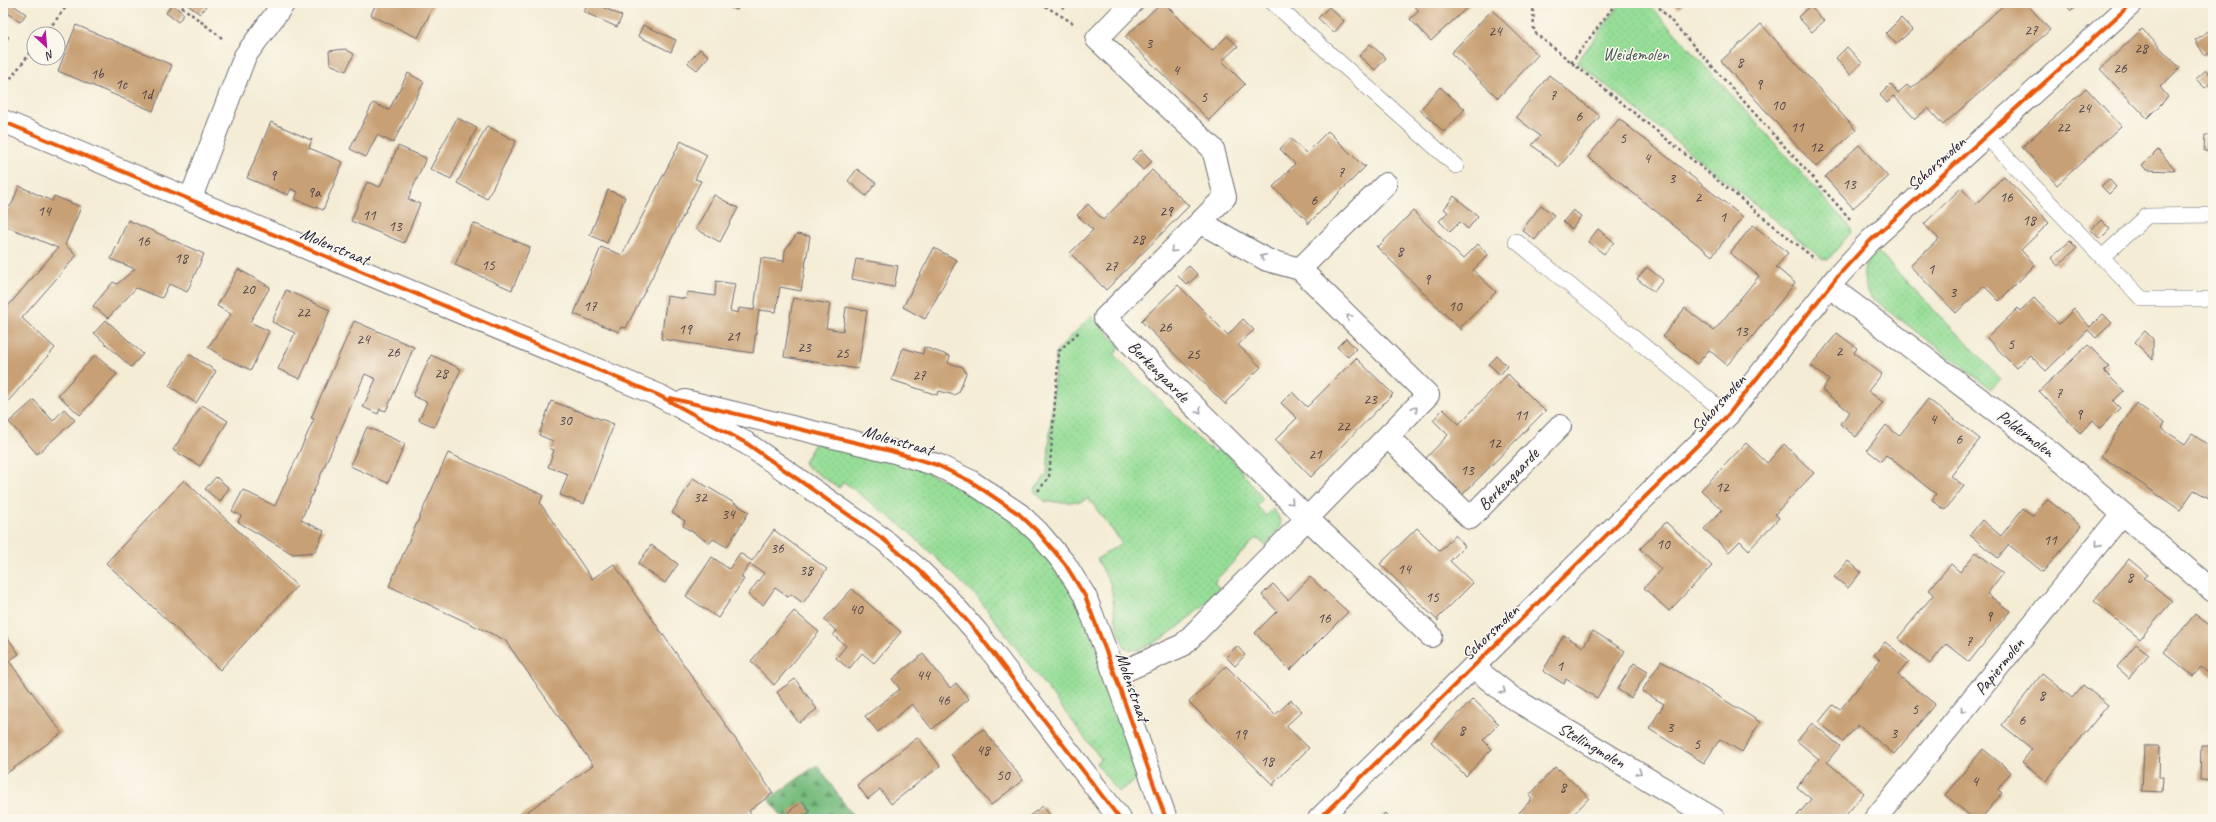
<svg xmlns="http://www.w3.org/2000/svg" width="2216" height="822" font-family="Caveat,sans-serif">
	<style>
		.grass { fill: url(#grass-dots); stroke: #5c806a }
		.forest { fill: url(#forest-firs); stroke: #4e705e }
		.building { fill: #c8a074 }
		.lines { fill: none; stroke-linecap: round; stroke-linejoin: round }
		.service-casing { stroke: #6c6971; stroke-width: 16 }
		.minor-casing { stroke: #6c6971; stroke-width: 24 }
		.path { stroke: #6c6971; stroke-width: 2.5; stroke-dasharray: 3 3; stroke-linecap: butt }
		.service { stroke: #fff; stroke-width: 15 }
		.minor { stroke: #fff; stroke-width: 22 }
		.cycleway-casing { stroke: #fbf7ec; stroke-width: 6 }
		.cycleway { stroke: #e8590c; stroke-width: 4 }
		.oneway { stroke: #9c9ca7 }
		.labels { text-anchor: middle; stroke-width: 3; stroke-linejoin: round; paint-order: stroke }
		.number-label { font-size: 15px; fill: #4c4249 }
		.park-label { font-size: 17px; fill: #455a57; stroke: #fbf7ec }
		.street-label { font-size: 17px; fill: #22223b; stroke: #fbf7ec }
	</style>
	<defs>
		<pattern id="grass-dots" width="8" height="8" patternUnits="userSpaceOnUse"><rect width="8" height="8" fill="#97de98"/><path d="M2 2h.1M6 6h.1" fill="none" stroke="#82be84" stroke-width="1.8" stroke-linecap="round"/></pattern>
		<pattern id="forest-firs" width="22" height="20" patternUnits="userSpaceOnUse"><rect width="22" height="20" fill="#79bd80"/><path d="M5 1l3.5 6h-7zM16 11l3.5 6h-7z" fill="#63996a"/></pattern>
	</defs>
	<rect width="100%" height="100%" fill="#fbf7ec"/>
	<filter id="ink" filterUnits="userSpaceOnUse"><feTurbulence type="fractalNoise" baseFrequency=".025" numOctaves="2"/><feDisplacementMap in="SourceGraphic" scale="8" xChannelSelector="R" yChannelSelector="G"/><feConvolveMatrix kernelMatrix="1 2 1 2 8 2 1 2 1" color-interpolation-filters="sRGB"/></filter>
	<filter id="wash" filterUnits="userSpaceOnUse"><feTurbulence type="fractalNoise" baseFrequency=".012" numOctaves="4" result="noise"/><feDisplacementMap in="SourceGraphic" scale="16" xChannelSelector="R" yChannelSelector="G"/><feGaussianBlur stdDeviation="0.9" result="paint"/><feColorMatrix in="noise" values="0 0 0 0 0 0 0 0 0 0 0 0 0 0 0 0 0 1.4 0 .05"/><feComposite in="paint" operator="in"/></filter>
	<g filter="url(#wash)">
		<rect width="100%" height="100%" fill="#f4ecd5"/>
		<!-- grass -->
		<path class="grass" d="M1621 3H1648L1851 228V232L1828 260 1823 259 1577 62Z
			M1875 249 2001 379 1991 389 1871 297C1860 279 1862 265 1875 249Z
			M1091 316 1121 347 1114 355 1208 448 1210 447 1215 453 1222 446 1263 499 1257 506 1266 516 1273 509C1288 526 1278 532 1265 545L1258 539H1255L1215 581V584L1221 590 1181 625 1163 638 1140 650 1125 649 1115 618 1111 585 1097 559 1122 543 1088 498 1080 502H1046L1034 491 1047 474 1056 352Z
			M816 442 901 462 971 491 1022 527 1067 583 1088 624 1143 776 1118 792 1096 763 1101 759 978 598 908 531 844 482 839 488 806 466 804 462Z"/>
		<!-- forest -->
		<path class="forest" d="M817 765 855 819H784L769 799Z"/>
		<g id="blocks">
			<!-- building -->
			<path class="building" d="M3 3H15L13 5 26 14 20 22 7 13 3 19Z
				M185 3H208L200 14Z
				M376 3H435L418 38 371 15Z
				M588 3H594L622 16 617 27 584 12Z
				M721 3H740L737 10Z
				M1060 3H1070L1063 9Z
				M1161 3H1164L1212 51 1227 36 1238 46 1222 61 1245 84 1210 119V121L1125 37Z
				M1412 3H1472L1431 41 1410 19 1419 11Z
				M1673 3H1685L1678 9Z
				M2006 3H2026L2050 30 1943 125 1928 108 1915 119 1894 96 1887 103 1880 95 1891 84 1898 93 1907 85 1911 89Z
				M2064 3H2080L2071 11Z
				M172 4 184 14 178 22 166 13Z
				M1810 6 1824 21 1812 32 1798 17Z
				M1329 7 1344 21 1334 33 1318 18Z
				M1492 10 1538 55 1498 98 1451 53Z
				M1901 18 1912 30 1896 44 1886 33Z
				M1761 24 1856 130 1816 167 1721 61Z
				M76 25 172 65 153 111 58 71Z
				M643 25 676 40 671 52 638 36Z
				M2213 28V51L2205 56 2195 40Z
				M2142 29 2180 68 2160 87 2168 97 2147 118 2100 69Z
				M3 33 9 37 3 46Z
				M1370 44 1386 58 1375 70 1359 56Z
				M1847 47 1862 63 1850 74 1836 58Z
				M345 49 354 54 346 71 330 64 329 51Z
				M700 49 709 56 697 70 688 63Z
				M2206 70 2213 78V81L2205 88 2196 79Z
				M408 73 424 82 393 143 377 135 366 157 350 149 373 103 389 110Z
				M1549 75 1600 116 1559 167 1532 145 1540 136 1516 117Z
				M1440 87 1465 109 1444 132 1420 110Z
				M2086 88 2121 126 2057 185 2022 147Z
				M457 118 477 128 451 179 430 169Z
				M1619 119 1743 217 1712 256 1588 157Z
				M271 122 311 140 312 139 309 148 343 162 323 210 295 199 298 192 291 189 288 195 247 178Z
				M487 126 516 141 487 199 457 183Z
				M1328 131 1363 166H1366L1308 224V221L1273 187 1295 164 1280 149 1290 138 1306 153Z
				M2205 135H2213V151H2204Z
				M681 141 707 155 695 179 701 181 626 328 621 327 619 332 574 314 601 247 622 255Z
				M1859 145 1888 177 1853 208 1825 177Z
				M398 146 426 158 408 199 420 204 404 243 351 221 367 182 380 187Z
				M1141 150 1152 161 1143 170 1132 159Z
				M2158 150 2175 169 2173 171 2147 170 2142 166Z
				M857 169 876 183 866 196 848 181Z
				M1152 170 1187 204 1190 205 1106 290 1070 253 1093 230 1077 215 1088 204 1103 220Z
				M2004 176 2049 223 2021 250 2035 265 1999 301 1984 286 1956 313 1910 266 1939 239 1924 224 1961 188 1976 204Z
				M2109 179 2116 187 2109 194 2101 186Z
				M19 186 52 201 54 196 81 207 65 245 77 255 22 318 55 348 3 407V302L8 306 58 248 3 225V207L7 209 12 204Z
				M608 190 625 197 607 243 590 235Z
				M714 195 738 208 720 242 696 229Z
				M1454 196 1478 216 1468 229 1460 222 1450 232 1439 221 1448 212 1444 209Z
				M1541 205 1554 215 1535 240 1522 230Z
				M1573 210 1581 216 1572 229 1563 222Z
				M1413 211 1463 259 1478 244 1488 255 1473 270 1496 292 1461 327V330L1376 246H1379Z
				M128 220 204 254 187 292 169 284 162 298 136 288 108 318 93 306 113 282 117 284 135 269 111 259Z
				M2101 220 2110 229 2100 239 2091 230Z
				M473 223 530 247 512 290 455 265Z
				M1753 225 1788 253 1776 267 1795 283 1745 346 1727 365 1709 350 1697 364 1663 336 1685 308 1714 331 1736 304 1759 276 1730 253Z
				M1598 229 1614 242 1604 254 1588 242Z
				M797 234 810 236 801 291 780 287 776 312 759 310 753 353 661 339 667 296 686 299 688 292 715 296 716 281 735 284 730 311 738 313 739 308 754 310 761 258 784 261 785 250Z
				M2070 241 2077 248 2058 266 2051 258Z
				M934 248 957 260 925 319 903 307Z
				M856 259 898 266 894 287 852 279Z
				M1189 266 1198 275 1187 285 1178 276Z
				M1647 267 1663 280 1654 292 1637 279Z
				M238 269 270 287 250 322 269 331 251 370 224 358 208 347 231 314 217 306Z
				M1178 285 1228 335 1243 319 1254 330 1238 345 1261 367 1226 402V405L1141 321Z
				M286 290 330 310 300 379 278 369 295 333 272 322Z
				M793 298 830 304 826 328 843 331 846 307 867 311 858 369 784 357Z
				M2034 298 2059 324 2074 309 2090 327 2103 314 2112 323 2096 338 2088 330 2046 371 2030 355 2016 368 1987 338 2018 308 2020 311Z
				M106 320 143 354 131 367 94 333Z
				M354 321 414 347 386 411 380 409 378 414 363 407 376 379 365 374 301 520 324 531 315 552 293 554 238 522 241 516 232 511 243 490 275 506 314 419 311 418Z
				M2145 331 2153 339V360L2135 342Z
				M1837 333 1857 348 1854 353 1882 374 1868 391 1883 402 1856 437 1840 424 1850 412 1822 390 1829 380 1811 366Z
				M1346 338 1356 349 1348 357 1337 347Z
				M2088 345 2109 366 2104 371 2124 391 2113 401 2120 408 2100 428 2093 420 2080 433 2039 391Z
				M924 347 950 356 948 363 963 367 966 373 959 392 954 395 939 391 937 395 892 380 903 348 923 354Z
				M189 354 216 371 196 403 169 386Z
				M95 355 117 374 80 415 58 395Z
				M431 355 461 369 435 427 419 420 427 402 413 396Z
				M1497 356 1507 366 1500 375 1489 364Z
				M1356 358 1393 394 1311 477 1275 440 1297 418 1281 403 1292 392 1307 407Z
				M1508 374 1543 409 1546 410 1462 495 1460 493 1461 492 1426 458 1448 435 1433 420 1443 409 1459 424Z
				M1928 399 1980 439 1951 476 1964 486 1945 510 1932 500 1936 494 1886 455 1881 461 1867 450 1886 425 1899 436Z
				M34 400 53 421 64 409 75 420 37 454 9 422Z
				M551 401 614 424 584 504 560 495 568 474 548 467 554 450 550 449 553 441 539 435Z
				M2136 403 2164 423 2161 428 2185 444 2192 434 2213 448V500L2194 490 2180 510 2101 456Z
				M202 405 228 421 200 466 173 450Z
				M367 427 405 444 388 483 350 466Z
				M1746 443 1767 463 1784 444 1814 473 1775 514 1779 518 1749 550 1740 541 1729 552 1704 529 1722 510 1701 490Z
				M448 453 543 495 540 503 592 579 614 564 773 793 749 811 755 819H517L593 765 505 640 389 586Z
				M216 477 229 488 220 502 205 489Z
				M693 478 749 512 727 547 713 539 710 543 683 526 685 521 672 513Z
				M184 480 297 586 220 670 106 563Z
				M2047 499 2081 526 2043 572 2009 545 1998 558 1970 535 1982 520 2001 536 2023 508 2033 516Z
				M1666 522 1712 566 1669 611 1644 588 1661 569 1640 549Z
				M1417 528 1440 551 1455 535 1465 546 1450 561 1473 583 1438 618V621L1380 564Z
				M774 530 827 569 803 603 791 594 788 597 775 588 763 605 748 595 764 573 750 564 741 577 744 579 718 618 686 596 712 557 729 569 740 553 752 561Z
				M651 545 678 564 665 583 638 564Z
				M1976 552 2003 573 1987 594 2010 611 1969 662 1946 644 1930 664 1898 638 1934 594 1929 590 1951 564 1960 572Z
				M2129 559 2148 575 2144 578 2172 601 2140 639 2094 601Z
				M1848 561 1861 572 1848 588 1834 577Z
				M1310 577 1348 612 1290 670 1255 633 1277 611 1262 595 1273 584 1288 600Z
				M852 589 901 632 874 663 862 653 849 669 836 658 846 646 833 635 837 631 824 620Z
				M794 611 819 632 774 685 751 661Z
				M2195 614 2213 628V677L2201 667 2193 676 2164 652Z
				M3 631 19 654 9 661 62 733 7 773 3 767 5 747 3 745Z
				M1593 631 1625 651 1597 698 1566 679 1564 684 1543 671 1564 635 1583 647Z
				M1885 642 1909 661 1898 675 1935 704 1894 754 1858 725 1843 742 1819 722 1833 705 1840 710 1880 660 1874 655Z
				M2136 644 2149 654 2129 678 2117 667Z
				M1237 646 1245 655 1235 666 1226 657Z
				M923 654 950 688 956 683 969 699 932 729 912 704 878 732 865 716 900 689 892 679Z
				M1661 661 1760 722 1742 752 1720 739 1704 763 1649 729 1664 704 1642 691Z
				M1634 663 1648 671 1631 698 1617 689Z
				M1226 666 1275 715 1291 700 1302 711 1286 726 1309 748 1274 783V786L1189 702Z
				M2042 674 2072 698 2083 685 2108 705 2046 781 2022 762 2032 749 2002 725Z
				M795 679 817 709 799 723 777 692Z
				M1473 699 1499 724 1483 740 1492 749 1466 776 1431 742Z
				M1812 723 1840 746 1827 762 1864 793 1843 819H1801L1797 816 1811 799 1797 787 1819 759 1797 741Z
				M983 729 1023 780 991 805 951 754Z
				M918 737 940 766 891 804 880 789 868 799 857 785Z
				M2144 746H2160L2159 777H2163L2162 792 2142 791Z
				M2201 746H2213V781L2200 780Z
				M1983 749 2011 772 1998 789 2002 793 1981 819H1974L1945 795Z
				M1555 767 1558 770 1559 769 1589 798 1569 819H1524L1518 814 1532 799 1529 796Z
				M2212 787H2213V819H2211Z
				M803 801 810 812 800 819H793L788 812Z
				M1043 806 1053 819H1025Z
				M1385 813 1390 819H1379Z"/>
		</g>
	</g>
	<g filter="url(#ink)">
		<use href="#blocks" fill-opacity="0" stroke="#6c6971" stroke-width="1"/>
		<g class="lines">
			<defs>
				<path id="service" d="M1273 3 1456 166
					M1986 136 2142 299H2209
					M1516 241 1728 415
					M2102 257 2147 216 2213 215"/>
				<path id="minor" d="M1132 3 1097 39 1213 149 1225 197 1105 318 1308 519 1431 636
					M3 121 658 395 746 443 883 539 918 569 947 598 976 631 1120 819
					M190 200 245 56 284 3
					M1300 269 1386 184
					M1830 287 2052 453 2213 591
					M685 401 891 451 937 465 970 481 1019 514 1038 532 1065 564 1085 596 1115 675 1166 819
					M1388 437 1470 518 1560 426
					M1473 667 1511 697 1714 819
					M1115 675 1183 645 1428 395 1300 269 1267 260 1200 222
					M1319 819 1728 415 1837 277 1870 241 2132 3
					M1875 819 2122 514"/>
			</defs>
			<!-- service casing -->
			<use href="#service" class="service-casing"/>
			<!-- minor casing -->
			<use href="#minor" class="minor-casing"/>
			<!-- path -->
			<path class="path" d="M177 3 222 38
				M1040 3 1073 23
				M1533 3 1534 32 1815 259
				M1655 3 1851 220
				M45 34 69 3
				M1571 63 1616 3
				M3 88 34 48
				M1038 491 1049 477 1059 351 1080 331"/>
			<!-- service -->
			<use href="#service" class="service"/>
			<!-- minor -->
			<use href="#minor" class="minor"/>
			<defs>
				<path id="cycleway" d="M9 124 658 395 746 443 883 539 918 569 947 598 976 631 1120 819
					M670 398 891 451 937 465 970 481 1019 514 1038 532 1065 564 1085 596 1115 675 1166 819
					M1319 819 1728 415 1837 277 1870 241 2132 3"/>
			</defs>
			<!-- cycleway casing -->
			<use href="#cycleway" class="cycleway-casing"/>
			<!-- cycleway -->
			<use href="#cycleway" class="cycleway"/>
		</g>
		<!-- one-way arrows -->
		<defs><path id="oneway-chevron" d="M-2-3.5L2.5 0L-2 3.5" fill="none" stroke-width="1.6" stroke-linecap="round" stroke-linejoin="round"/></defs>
		<g class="oneway">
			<use href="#oneway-chevron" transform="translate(1173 250) rotate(135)"/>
			<use href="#oneway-chevron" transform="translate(1263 257) rotate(-153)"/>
			<use href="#oneway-chevron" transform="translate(1349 317) rotate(-135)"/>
			<use href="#oneway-chevron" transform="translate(1415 409) rotate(-46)"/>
			<use href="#oneway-chevron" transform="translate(1199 411) rotate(45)"/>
			<use href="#oneway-chevron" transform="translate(1291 502) rotate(45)"/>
			<use href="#oneway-chevron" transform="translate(2098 544) rotate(129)"/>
			<use href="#oneway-chevron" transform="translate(1503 691) rotate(38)"/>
			<use href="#oneway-chevron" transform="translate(1963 710) rotate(129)"/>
			<use href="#oneway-chevron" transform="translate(1639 772) rotate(30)"/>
		</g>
	</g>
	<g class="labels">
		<!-- number labels -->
		<g class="number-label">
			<text x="2031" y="35">27</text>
			<text x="1495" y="36">24</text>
			<text x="1149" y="48">3</text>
			<text x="2141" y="53">28</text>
			<text x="1740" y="67">8</text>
			<text x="2120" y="73">26</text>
			<text x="1176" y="75">4</text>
			<text x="97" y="79">1b</text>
			<text x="121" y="89">1c</text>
			<text x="1759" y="89">9</text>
			<text x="146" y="99">1d</text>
			<text x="1553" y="100">7</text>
			<text x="1204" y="102">5</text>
			<text x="1778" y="110">10</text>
			<text x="2084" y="113">24</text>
			<text x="1579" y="121">6</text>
			<text x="1797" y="132">11</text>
			<text x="2063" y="132">22</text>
			<text x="1623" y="143">5</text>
			<text x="1816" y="152">12</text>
			<text x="1647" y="163">4</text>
			<text x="1341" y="177">7</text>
			<text x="273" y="180">9</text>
			<text x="1672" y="183">3</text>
			<text x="1849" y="189">13</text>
			<text x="314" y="197">9a</text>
			<text x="1698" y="202">2</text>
			<text x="2006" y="202">16</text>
			<text x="1314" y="205">6</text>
			<text x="44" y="216">14</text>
			<text x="1166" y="216">29</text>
			<text x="369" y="220">11</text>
			<text x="1723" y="222">1</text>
			<text x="2029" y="225">18</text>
			<text x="395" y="231">13</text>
			<text x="1138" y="244">28</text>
			<text x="143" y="246">16</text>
			<text x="1400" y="256">8</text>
			<text x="181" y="263">18</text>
			<text x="488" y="270">15</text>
			<text x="1111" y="271">27</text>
			<text x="1931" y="274">1</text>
			<text x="1427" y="284">9</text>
			<text x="248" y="294">20</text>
			<text x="1953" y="297">3</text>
			<text x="590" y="311">17</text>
			<text x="1455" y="311">10</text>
			<text x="303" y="317">22</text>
			<text x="1165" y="332">26</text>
			<text x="685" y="334">19</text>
			<text x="1741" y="336">13</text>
			<text x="733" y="341">21</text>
			<text x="363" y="344">24</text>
			<text x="2011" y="349">5</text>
			<text x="804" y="352">23</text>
			<text x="1839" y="356">2</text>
			<text x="393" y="357">26</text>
			<text x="842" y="358">25</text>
			<text x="1193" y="359">25</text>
			<text x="441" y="378">28</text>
			<text x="919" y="380">27</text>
			<text x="2059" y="398">7</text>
			<text x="1370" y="404">23</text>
			<text x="2079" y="419">9</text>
			<text x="1521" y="420">11</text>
			<text x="1933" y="424">4</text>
			<text x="565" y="425">30</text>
			<text x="1343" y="431">22</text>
			<text x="1959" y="444">6</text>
			<text x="1494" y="448">12</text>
			<text x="1315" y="459">21</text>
			<text x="1467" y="475">13</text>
			<text x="1722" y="492">12</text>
			<text x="700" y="502">32</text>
			<text x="728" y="519">34</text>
			<text x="2050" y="545">11</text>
			<text x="1663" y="549">10</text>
			<text x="777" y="553">36</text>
			<text x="1404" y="574">14</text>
			<text x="806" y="575">38</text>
			<text x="2130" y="582">8</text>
			<text x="1432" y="602">15</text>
			<text x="856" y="614">40</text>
			<text x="1989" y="621">9</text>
			<text x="1324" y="623">16</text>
			<text x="1969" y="646">7</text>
			<text x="1560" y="671">1</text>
			<text x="923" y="680">44</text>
			<text x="2042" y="700">8</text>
			<text x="943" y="705">46</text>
			<text x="1915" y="714">5</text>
			<text x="2022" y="725">6</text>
			<text x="1670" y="732">3</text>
			<text x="1462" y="735">8</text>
			<text x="1894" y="738">3</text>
			<text x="1240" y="739">19</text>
			<text x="1697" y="749">5</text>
			<text x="983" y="755">48</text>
			<text x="1267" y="766">18</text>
			<text x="1003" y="780">50</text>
			<text x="1975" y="786">4</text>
			<text x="1563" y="792">8</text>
		</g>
		<!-- park labels -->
		<g class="park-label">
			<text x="1636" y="60">Weidemolen</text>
		</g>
		<!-- street labels -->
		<g class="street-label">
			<text transform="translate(1936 163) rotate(-42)" y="6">Schorsmolen</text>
			<text transform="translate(335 246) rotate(23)" y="6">Molenstraat</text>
			<text transform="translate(1159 371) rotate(45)" y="6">Berkengaarde</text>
			<text transform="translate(1718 403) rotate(-48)" y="6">Schorsmolen</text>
			<text transform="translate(2026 433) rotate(37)" y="6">Poldermolen</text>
			<text transform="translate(898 440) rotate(16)" y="6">Molenstraat</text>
			<text transform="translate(1508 479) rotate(-46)" y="6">Berkengaarde</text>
			<text transform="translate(1490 632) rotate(-44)" y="6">Schorsmolen</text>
			<text transform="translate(1999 666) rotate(-51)" y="6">Papiermolen</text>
			<text transform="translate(1133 687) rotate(71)" y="6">Molenstraat</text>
			<text transform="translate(1592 745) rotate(30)" y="6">Stellingmolen</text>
		</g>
	</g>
	<!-- margin -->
	<rect width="2216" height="822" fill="none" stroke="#fbf7ec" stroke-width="16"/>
	<!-- north arrow -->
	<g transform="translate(46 46) rotate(154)"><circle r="19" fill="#fbf7ec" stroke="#a4a2a5"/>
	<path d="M0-3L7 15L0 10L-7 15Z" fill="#b5179e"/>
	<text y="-6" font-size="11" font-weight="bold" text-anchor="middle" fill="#22223b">N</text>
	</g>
</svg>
